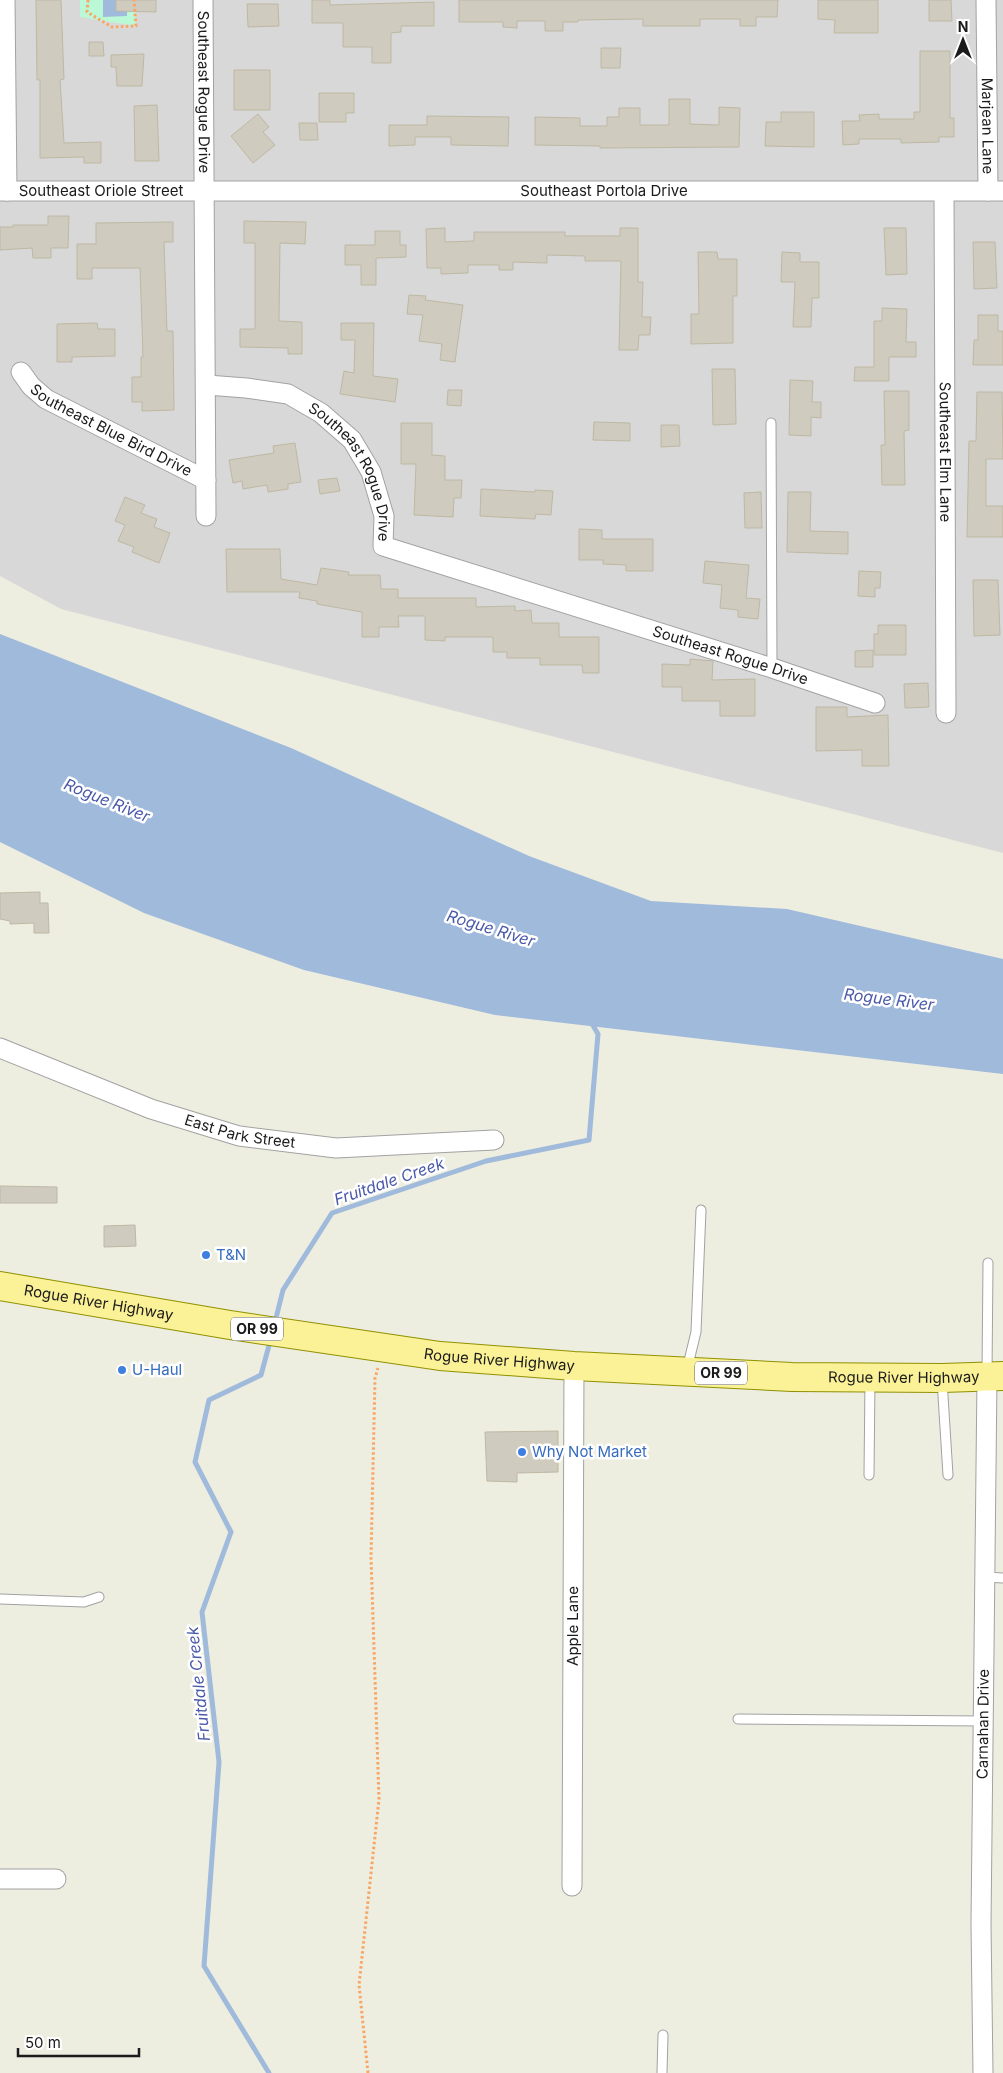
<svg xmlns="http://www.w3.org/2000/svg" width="1003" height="2073" font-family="Inter,sans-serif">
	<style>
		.residential { fill: #d9d8d8 }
		.park { fill: #bbf8d5 }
		.water { fill: #a0badb }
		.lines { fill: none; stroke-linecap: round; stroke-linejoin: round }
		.stream { stroke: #a0badb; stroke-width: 5 }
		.building { fill: #cfcbbe; stroke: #beb8a3 }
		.lane-casing { stroke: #a2a2a2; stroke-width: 11 }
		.street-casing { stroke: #a2a2a2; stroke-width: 21 }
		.primary-casing { stroke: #909101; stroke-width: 30 }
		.path { stroke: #f9a665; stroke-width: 3; stroke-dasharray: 2.5 2.5; stroke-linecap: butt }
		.lane { stroke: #fff; stroke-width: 9 }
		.street { stroke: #fff; stroke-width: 19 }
		.primary { stroke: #fbf197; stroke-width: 28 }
		.shop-dot { fill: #3f7fe0; stroke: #fff; stroke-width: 2 }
		.labels { text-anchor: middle; stroke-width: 5; stroke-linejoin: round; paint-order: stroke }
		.shield { fill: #fff; stroke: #5f5f5f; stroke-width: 1 }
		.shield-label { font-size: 14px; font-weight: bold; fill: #1b1b1b }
		.street-label { font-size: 15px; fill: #1b1b1b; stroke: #fff }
		.shop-label { font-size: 15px; fill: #366cbe; stroke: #fff; text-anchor: start }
		.water-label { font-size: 16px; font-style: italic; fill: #4959a9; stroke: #fff }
	</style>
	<rect width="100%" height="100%" fill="#edede0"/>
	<!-- residential -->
	<path class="residential" d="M0 0H1003V853L61 609 0 576Z"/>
	<!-- park -->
	<path class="park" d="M80 0H134L136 26 80 17Z"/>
	<!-- water -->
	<path class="water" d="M103 0H127V16L103 17Z
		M0 634 291 748 529 856 651 901 787 909 1003 959V1074L495 1015 304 970 144 913 0 842Z"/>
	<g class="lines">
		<!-- stream -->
		<path class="stream" d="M275 1322 283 1290 332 1213 486 1161 589 1140 598 1034 591 1022
			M269 2073 204 1966 219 1762 202 1612 231 1532 195 1462 209 1400 261 1375 271 1338"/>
	</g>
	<!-- building -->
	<path class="building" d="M36 0H61L64 79 60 80 64 143 101 142V163H84V157L40 158V80H37Z
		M116 0H156V12L116 11Z
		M312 0H330V5L434 2V26H401V32L391 33V63H372V47H343V23H312Z
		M459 0H778L777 17H756V26H740V19H700V26H643V19L578 20V22H563V31H545V21H517V28L503 27V22H459Z
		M818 0H878V33H834L835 20 818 19Z
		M929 0H951L952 21H929Z
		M247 4H278L279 26 248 27Z
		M89 42H103L104 56H89Z
		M601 48H621L620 68H601Z
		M920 51H950V118H954V137H939V142L901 143V139H859V144L843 145 842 121H860L859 115 879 114V119H914V112H920Z
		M144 54 142 86H117L116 67H111V55Z
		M234 70H270V110H234Z
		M319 93H354V113H346V122H319Z
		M669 99H690V124L719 125V107L740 108 739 147 600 148V146L535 145V117L580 118V126H607V117H619V108H640V125H669Z
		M157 105 159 161H135L134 106Z
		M781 112H814V147L765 146 766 122H781Z
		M258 114 269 127 263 132 275 145 253 163 231 136Z
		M427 116 509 117 508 146 451 145V137H415V145L389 146V125H427Z
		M299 123H317L318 140H300Z
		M48 216H69L68 248H51V258H33L32 248 0 250V227H13V225H48Z
		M244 221 306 222 305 244 280 243 279 321 302 322V354H288V348L240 347V329H255V243H244Z
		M173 222V242H164L167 331H173L174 410 142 411V402H132V377H141V357H143L140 268H92V279H77V244H96V223Z
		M445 228V242L474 241V232H565V236H620V228H638V282H643L642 317H651L650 335H639L638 350H619L621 261H585V256L547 255V263L513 262V270H499V265H468V273L441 274V268H427L426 229Z
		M884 228H906L907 274 886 275Z
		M375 231H400V245H406V257L376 258V285H361V265H345V245H375Z
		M973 242H995L997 288 974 289Z
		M698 252H717L718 259H737V296H733V343L691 344V314H699Z
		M782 252 800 253V262H819V298H812L811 327H793L795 282H781Z
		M409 295 426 296 425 300 463 305 455 362 440 360 442 344 419 341 423 315 407 314Z
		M882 308 907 309 906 342H916V357H889V381H854L855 367H874V321H882Z
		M978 315H998V331H1003V365H973L974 340H978Z
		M97 323 98 329H115V356L72 357V362H57V324Z
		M341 323H374L373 376 398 379 395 402 340 394 344 371 354 373 355 340H341Z
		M712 369H735L736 424 713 425Z
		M790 380 813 381 812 402H821V418L811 417V436L789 435Z
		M448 390H462L461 406 447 405Z
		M884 391H909V430L904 431 905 485H882L881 445H885Z
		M977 392H1002L1003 459H986V506H1003V537H967L969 441H976Z
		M594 422 630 423V441L593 440Z
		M401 423H432V455L445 456V480H462L461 498H454L453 517 414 515 416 464H401Z
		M661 425H679L680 446 661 447Z
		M295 443 301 482 288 484V489L268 492 267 485 243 489 242 481 233 483 229 460 274 453 273 446Z
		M337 478 340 491 320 494 318 480Z
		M481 489 535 492V490L553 491 551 515 536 514 535 519 480 516Z
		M761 492 762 528H745L744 493Z
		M788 492H811L810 531 848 532V554L787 552Z
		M125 497 145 505 141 513 157 519 154 527 170 533 159 563 132 552 134 547 118 541 125 525 115 521Z
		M579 529 602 530V539H653V571H626V565L603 564V560H579Z
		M226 549H280L281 579 317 585 321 568 349 572 348 575H380L381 589H398V598H476V607L515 606V611L531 610 532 623H559V637H599V673H583L582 665H540V658H507V652H493V637H445V641L425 640V616H398L399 627H379V637H362V612L317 604V601L299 598 300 592H227Z
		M705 561 749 565 746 598 760 599 758 619 738 617V610L720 608 722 585 703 583Z
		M859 571 881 572 880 588H875V597L858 596Z
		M973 580H998L1000 635 974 636Z
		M878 625H906V655H874V634H878Z
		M873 650V667H855V651Z
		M690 659 713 661 712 680 755 679V716H720V701H682V687H662V664L690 665Z
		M928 683 929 707 905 708 904 684Z
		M816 707H847V717L888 715 889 766H862V750L816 751Z
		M40 892V903H48L49 933H34V923L10 924V921L0 919V893Z
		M0 1186 57 1187V1203H0Z
		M135 1225 136 1246 104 1247V1226Z
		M558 1431V1472L517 1473V1482L487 1481 485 1432Z"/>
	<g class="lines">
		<defs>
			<path id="lane" d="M771 423 772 668
				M687 1369 696 1332 701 1210
				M987 1375 988 1263
				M942 1380 948 1475
				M869 1475 870 1380
				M985 1577 1003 1578
				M0 1599 84 1602 99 1597
				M738 1719 984 1721
				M662 2073 663 2035"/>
			<g id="street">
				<path d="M5 0 7 191"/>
				<path id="s1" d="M203 0 206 516"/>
				<path id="s2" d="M986 0 988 191"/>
				<path id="s3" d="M0 191H1003"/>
				<path id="s4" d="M944 192 946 713"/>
				<path id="s5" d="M21 372 31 386 46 399 206 480"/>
				<path id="s6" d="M207 385 246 388 288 394 321 413 352 440 371 472 384 516 383 546 772 668 875 703"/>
				<path id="s7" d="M0 1048 151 1109 239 1136 336 1148 494 1140"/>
				<path d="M0 1879H56"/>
				<path id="s8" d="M572 1886 574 1366"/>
				<path id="s9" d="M983 2073 981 1924 987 1377"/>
			</g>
			<g id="primary">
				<path id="s10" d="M0 1286 230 1325 440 1356 574 1366 792 1377 942 1378 1003 1376"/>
			</g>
		</defs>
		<!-- lane casing -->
		<use href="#lane" class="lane-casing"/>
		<!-- street casing -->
		<use href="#street" class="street-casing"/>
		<!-- primary casing -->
		<use href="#primary" class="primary-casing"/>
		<!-- path -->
		<path class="path" d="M88 0 87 12 112 27 136 26 134 0
			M368 2073 359 1985 379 1799 371 1558 375 1378 378 1368"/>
		<!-- lane -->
		<use href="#lane" class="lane"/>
		<!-- street -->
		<use href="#street" class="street"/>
		<!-- primary -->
		<use href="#primary" class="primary"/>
	</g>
	<!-- markers -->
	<g class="shop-dot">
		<circle cx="206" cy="1255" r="5"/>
		<circle cx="122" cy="1370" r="5"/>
		<circle cx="522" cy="1452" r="5"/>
	</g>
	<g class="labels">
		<!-- shield labels -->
		<g class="shield">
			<rect x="231" y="1317.5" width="52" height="23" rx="4"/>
			<rect x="695" y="1361.5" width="52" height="23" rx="4"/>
		</g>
		<g class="shield-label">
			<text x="257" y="1334">OR 99</text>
			<text x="721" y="1378">OR 99</text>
		</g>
		<!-- street labels -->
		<g class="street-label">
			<text dy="5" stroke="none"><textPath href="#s1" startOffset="92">Southeast Rogue Drive</textPath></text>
			<text dy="5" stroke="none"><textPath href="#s2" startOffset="126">Marjean Lane</textPath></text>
			<text dy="5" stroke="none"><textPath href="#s3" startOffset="101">Southeast Oriole Street</textPath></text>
			<text dy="5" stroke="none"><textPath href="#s3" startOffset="604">Southeast Portola Drive</textPath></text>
			<text dy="5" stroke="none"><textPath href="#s5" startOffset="109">Southeast Blue Bird Drive</textPath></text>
			<text dy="5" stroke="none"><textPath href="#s4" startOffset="260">Southeast Elm Lane</textPath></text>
			<text dy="5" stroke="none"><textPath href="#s6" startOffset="188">Southeast Rogue Drive</textPath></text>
			<text dy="5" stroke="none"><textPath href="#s6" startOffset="638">Southeast Rogue Drive</textPath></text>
			<text dy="5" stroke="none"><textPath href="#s7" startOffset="255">East Park Street</textPath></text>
			<text dy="5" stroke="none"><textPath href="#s10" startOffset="100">Rogue River Highway</textPath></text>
			<text dy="5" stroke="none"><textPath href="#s10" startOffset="505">Rogue River Highway</textPath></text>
			<text dy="5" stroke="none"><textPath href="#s10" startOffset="910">Rogue River Highway</textPath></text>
			<text dy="5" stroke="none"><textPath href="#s8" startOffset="260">Apple Lane</textPath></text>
			<text dy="5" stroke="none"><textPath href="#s9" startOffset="349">Carnahan Drive</textPath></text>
		</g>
		<!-- shop labels -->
		<g class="shop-label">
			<text x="216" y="1260">T&amp;N</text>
			<text x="132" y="1375">U-Haul</text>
			<text x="532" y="1457">Why Not Market</text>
		</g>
		<!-- water labels -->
		<g class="water-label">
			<text transform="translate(107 800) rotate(22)" y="6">Rogue River</text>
			<text transform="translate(491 928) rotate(17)" y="6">Rogue River</text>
			<text transform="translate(889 999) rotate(7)" y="6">Rogue River</text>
			<text transform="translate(389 1181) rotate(-19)" y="6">Fruitdale Creek</text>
			<text transform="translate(198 1684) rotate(-96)" y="6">Fruitdale Creek</text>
		</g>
	</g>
	<!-- north arrow -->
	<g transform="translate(963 40)" stroke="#ffffff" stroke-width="4" paint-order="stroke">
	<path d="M0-4L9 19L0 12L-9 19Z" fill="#1b1b1b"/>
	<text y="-8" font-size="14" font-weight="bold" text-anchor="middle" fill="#1b1b1b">N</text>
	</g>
	<!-- scale -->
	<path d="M18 2048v8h121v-8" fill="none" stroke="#1b1b1b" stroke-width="2.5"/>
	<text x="25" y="2048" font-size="15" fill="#1b1b1b" stroke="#ffffff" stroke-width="4" paint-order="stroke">50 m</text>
</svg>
